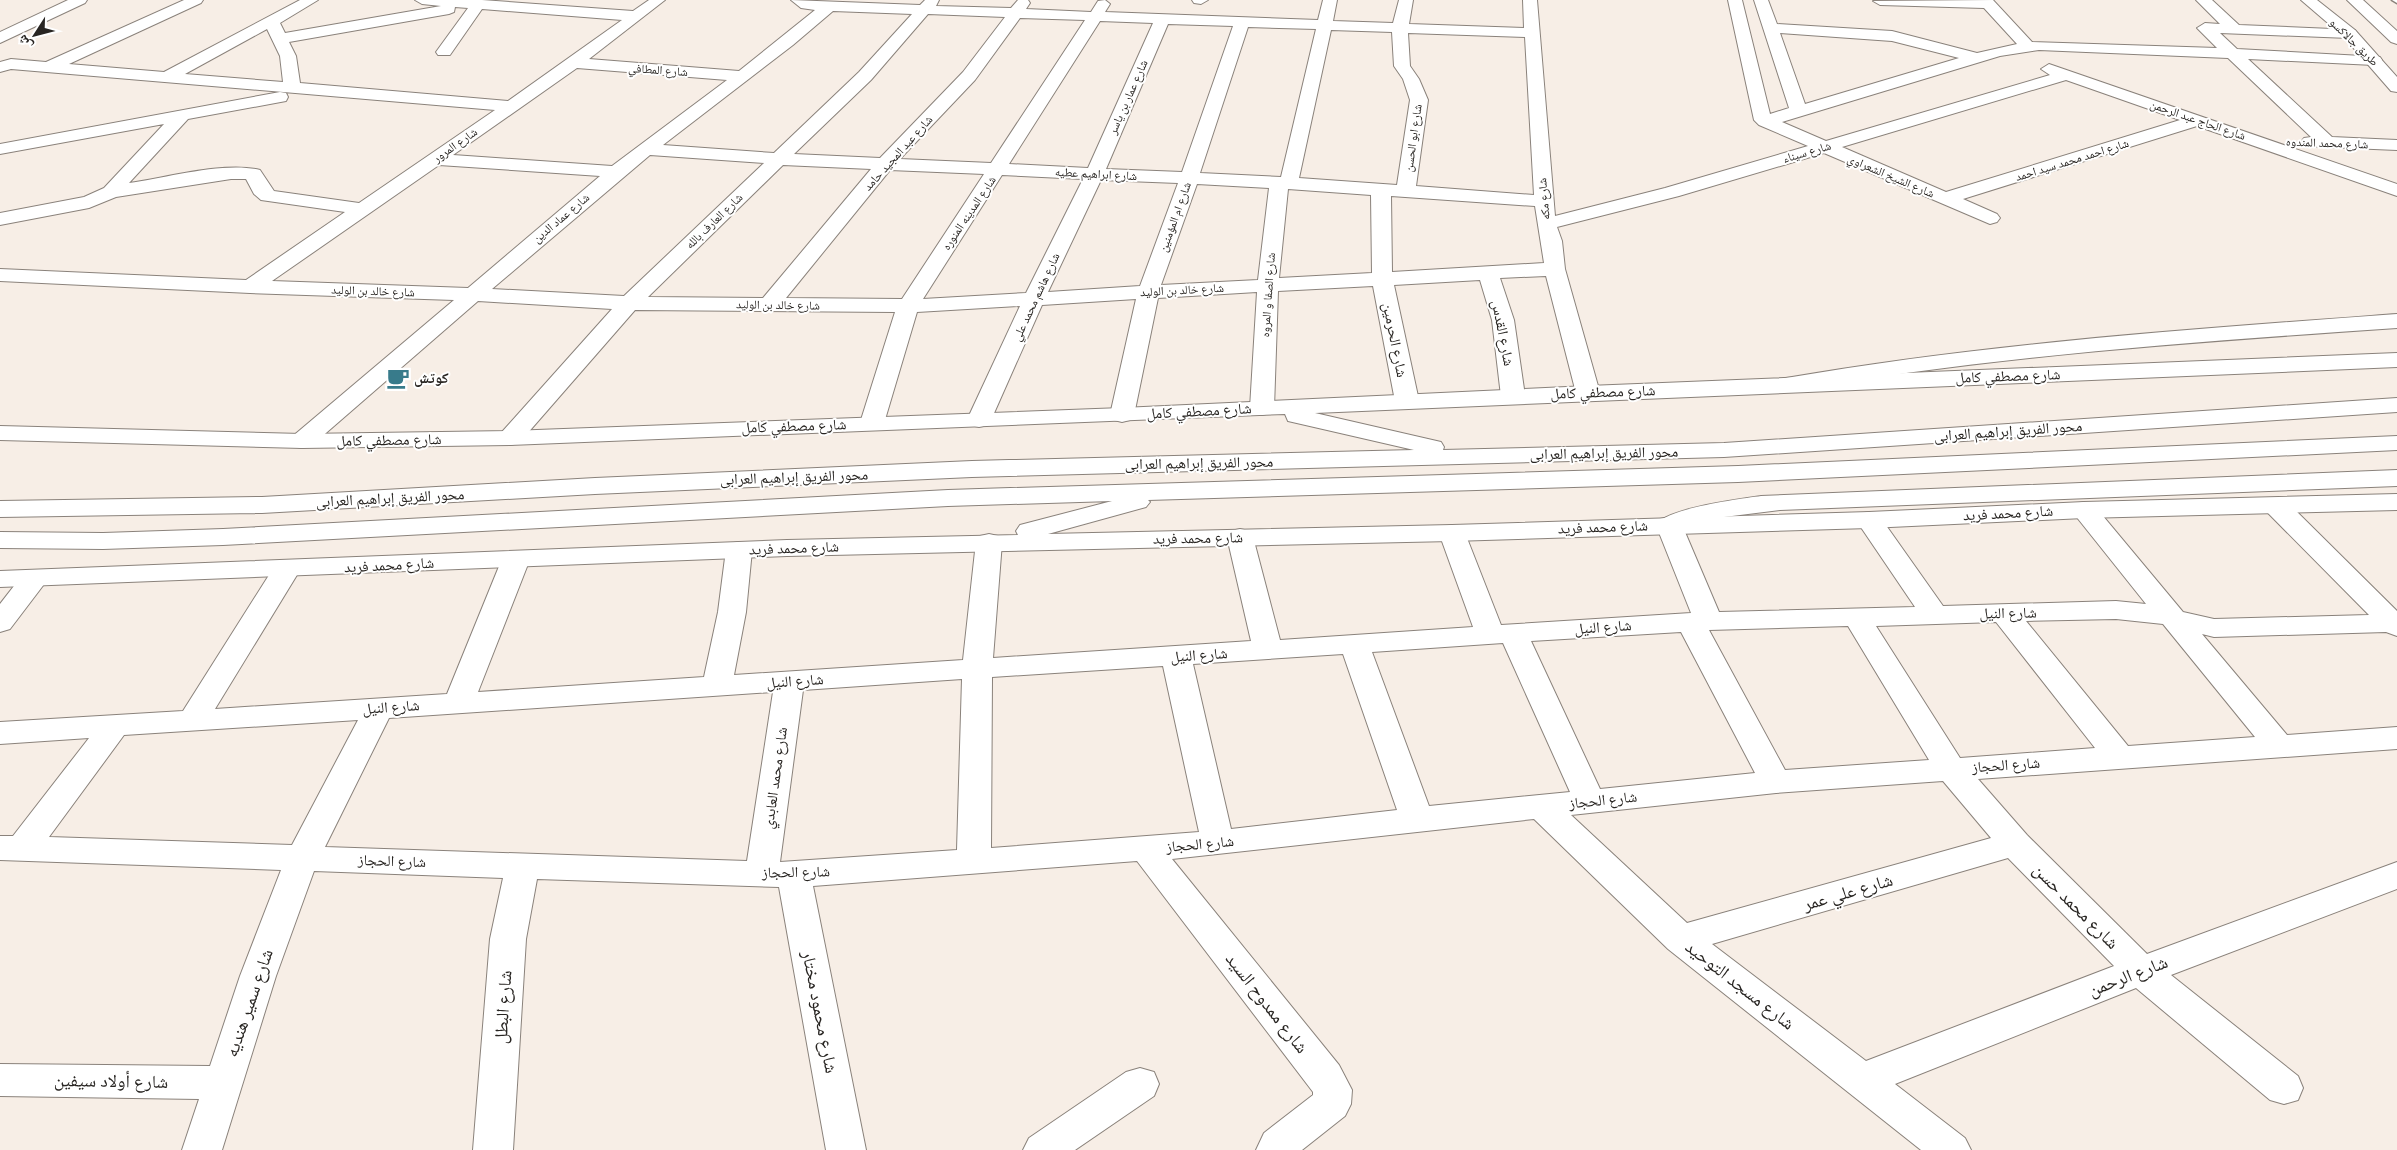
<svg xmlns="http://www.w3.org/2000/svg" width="2397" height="1150" font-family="'Roboto Condensed','Noto Naskh Arabic',sans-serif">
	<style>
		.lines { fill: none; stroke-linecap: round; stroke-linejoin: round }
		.lane-casing { stroke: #8a827b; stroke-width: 3 }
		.street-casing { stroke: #8a827b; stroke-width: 2 }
		.secondary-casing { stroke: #8a827b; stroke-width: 2 }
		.highway-casing { stroke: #8a827b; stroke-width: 2 }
		.lane { fill: #fff; fill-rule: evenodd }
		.street { fill: #fff; fill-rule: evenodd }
		.secondary { fill: #fff; fill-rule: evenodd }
		.highway { fill: #fff; fill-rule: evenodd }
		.labels { text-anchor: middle; stroke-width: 4; stroke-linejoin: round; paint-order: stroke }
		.far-street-label { font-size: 12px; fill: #282522; stroke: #fff }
		.street-label { font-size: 15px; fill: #282522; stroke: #fff }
		.poi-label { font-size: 15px; font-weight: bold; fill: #282522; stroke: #fff; text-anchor: start }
		.near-street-label { font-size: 18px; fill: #282522; stroke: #fff }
	</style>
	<rect width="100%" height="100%" fill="#f7eee6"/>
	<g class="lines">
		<defs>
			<path id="lane" d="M2392 0H2397V3Z"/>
			<path id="street" d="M68 0H87L85 3 0 43V32Z
				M184 0H203L201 3 69 64 164 72 300 0H318L280 23 285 33 441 6 422 4 415 0H482L633 11 649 0H665L589 59 739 71 815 10 801 8 791 0 920 5 925 0H939L936 6 1011 8 1018 0H1028L1030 3 1026 9 1091 12 1098 1 1105 0 1110 4 1105 12 1318 20 1323 0H1337L1333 21 1393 23 1399 0H1413L1409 24 1524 28 1523 0H1537L1555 216 1665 188 1808 146 1759 125 1754 120 1728 0H1742L1770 114 1789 108 1754 0H1768L1777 24 1892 31 1977 53 2017 44 1984 8 1880 5 1873 1 1993 0 2032 42 2217 48 2197 28 2205 23 2220 24 2196 0H2212L2239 25 2355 30 2357 33 2349 38 2220 33 2237 49 2380 57 2382 60 2374 65 2248 59 2332 137 2397 140V150L2304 146 2301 142 2304 138 2311 137 2228 58 2039 50 2000 56 1782 122 1826 141 2050 75 2041 69 2049 64 2397 184V196L2197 126 1963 199 1997 214 2000 218 1997 222 1990 224 1824 153 1679 196 1557 227 1562 241 1565 269 1600 393 1596 398 1588 400 1580 398 1576 393 1546 276 1500 278 1514 320 1525 396 1521 401 1513 403 1505 401 1501 396 1492 320 1480 280 1394 285 1419 401 1415 406 1407 408 1399 406 1395 401 1373 286 1278 291 1274 408 1270 413 1262 415 1254 413 1250 408 1257 292 1158 298 1134 415 1130 420 1122 422 1114 420 1110 415 1136 299 1042 305 991 420 988 425 979 427 970 425 967 420 1020 306 917 312 884 423 881 428 872 430 863 428 860 423 895 312 635 310 519 443 510 445 501 443 498 438 501 433 612 309 478 301 311 446 302 448 293 446 290 441 293 436 454 300 250 293 0 281V269L246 280 345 212 261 200 254 194 246 179H231L116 197 89 208 0 225V213L84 197 104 188 164 124 0 154V144L280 92 286 93 288 97 286 101 188 119 129 183C165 178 225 161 260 170L274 191 359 203 495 110 11 69 0 72V62L11 59 46 62ZM455 7 468 8 436 52 438 55H450L482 9 622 20 508 101 300 83 296 56 289 42 449 14 454 12ZM833 11 912 14 859 72 774 153 663 145 793 45ZM928 14 1005 17 963 72 880 158 794 154 871 80ZM1020 18 1085 20 991 163 900 159 975 80ZM1100 21 1153 23 1088 168 1009 164ZM1168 24 1233 26 1182 172 1106 169ZM1248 27 1316 29 1281 177 1200 173ZM267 29 280 56 283 82 185 74ZM1331 30 1392 32 1394 66 1403 79 1410 100 1397 185 1299 178ZM1408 33 1525 37 1534 195 1416 186 1428 100 1419 79 1410 66ZM1780 33 1892 41 1959 58 1805 104ZM577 68 727 80 612 166 453 155ZM2066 80 2180 120 1946 192 1842 147ZM650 155 764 163 624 296 492 289ZM439 165 600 176 468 288 272 281ZM783 165 871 169 763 298 648 297ZM890 170 984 174 902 299 786 298ZM1002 175 1083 179 1026 293 923 299ZM1101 180 1178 183 1140 286 1048 292ZM1197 184 1269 188 1258 280 1161 285ZM1288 189 1371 195 1372 273 1279 278ZM1391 196 1535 206 1544 263 1392 272Z
				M1192 0H1208L1201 4 1194 3Z
				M2276 498 2285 500 2397 611V636L2386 632 2214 637 2202 634 2287 735 2397 727V749L1978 779 2027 835 2147 954 2397 862V889L2171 975 2298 1076 2303 1088 2298 1100 2284 1104 2270 1100 2136 988 1895 1084 1965 1138 1971 1150H1921L1668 949 1534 819 1172 859 1339 1065 1352 1090 1351 1104 1345 1116 1302 1150H1256L1264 1133 1313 1095V1092L1137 861 813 886 866 1150H826L779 887 537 879 526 939 513 1150H473L490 939 503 878 314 871 276 976 222 1150H182L199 1099 0 1096V1064L210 1066 240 976 281 870 0 860V836H13L89 738 0 744V722L183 711 276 564 286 562 296 564 300 570 215 709 447 694 502 559 506 553 516 551 526 553 530 559 478 692 704 677 718 612 726 550 729 544 739 542 749 544 752 550 746 612 734 675 963 660 976 542 980 536 989 534 998 536 1002 542 993 658 1251 641 1227 537 1231 531 1240 529 1249 531 1253 537 1280 640 1473 627 1439 533 1443 527 1452 525 1461 527 1465 533 1501 625 1691 613 1656 525 1660 519 1669 517 1678 519 1682 525 1719 612 1915 607 1856 520 1860 514 1869 512 1878 514 1943 606 2116 601 2146 604 2071 510 2075 504 2084 502 2093 504 2183 612 2214 619 2369 615 2267 512 2263 506 2267 500ZM2116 619 2163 624 2255 737 2128 746 2026 621ZM1996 622 2095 748 1960 758 1876 626ZM1848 626 1929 760 1785 770 1709 630ZM1681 632 1755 773 1600 789 1531 641ZM1503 643 1570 792 1429 806 1372 652ZM1343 654 1397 810 1231 829 1193 664ZM1163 666 1199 832 991 848 992 677ZM962 679 957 850 780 862 803 690ZM773 692 747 861 325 847 389 718ZM358 720 292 845 49 837 124 735ZM1943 781 1991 838 1687 923 1571 815 1776 793ZM2008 858 2114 966 1866 1061 1712 944Z
				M34 571 44 573 48 579 10 629 0 632V604L24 573Z
				M1140 1068 1154 1072 1159 1084 1154 1096 1075 1150H1023L1029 1138 1126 1072Z"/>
			<path id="secondary" d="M2301 0H2317L2355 30 2397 77V92L2391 91 2343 36Z
				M2397 353V367L1315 413 1441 442 1444 447 1443 450 1724 443 2397 398V412L1724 457 972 477 595 494 262 513 0 517V501L262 497 595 478 972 461 1414 450 1288 421 1285 414 510 445 302 448 0 440V426L302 434 510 431 1122 408 1588 386Z
				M2397 436V450L1738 482 1148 500 1150 502 1146 507 1048 534 1452 525 1869 512 2084 502 2397 494V510L2084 518 1869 528 1452 541 787 556 0 587V571L787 540 1018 535 1016 531 1020 525 1112 501 948 506 223 545 103 549 0 548V532L103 533 223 529 948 490 1738 466Z"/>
			<path id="highway" d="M2347 0H2363L2397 31V44L2391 42Z
				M2397 314V328C2192 342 1988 356 1786 392L1778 390 1774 385 1778 380 1786 378C1988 343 2192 329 2397 314Z
				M2397 470V486L1780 510 1724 517 1669 533 1660 531 1656 525C1667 508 1739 499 1761 496Z"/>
		</defs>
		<!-- lane casing -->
		<use href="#lane" class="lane-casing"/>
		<!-- street casing -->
		<use href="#street" class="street-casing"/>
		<!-- secondary casing -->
		<use href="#secondary" class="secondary-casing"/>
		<!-- highway casing -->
		<use href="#highway" class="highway-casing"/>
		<!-- lane -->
		<use href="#lane" class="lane"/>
		<!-- street -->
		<use href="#street" class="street"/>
		<!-- secondary -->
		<use href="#secondary" class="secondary"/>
		<!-- highway -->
		<use href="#highway" class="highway"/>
	</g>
	<!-- icons -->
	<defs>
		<symbol id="cafe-bare" viewBox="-9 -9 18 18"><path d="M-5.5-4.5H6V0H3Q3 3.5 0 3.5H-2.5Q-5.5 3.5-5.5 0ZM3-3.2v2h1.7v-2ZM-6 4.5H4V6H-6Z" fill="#387b8b" stroke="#fff" stroke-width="2.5" paint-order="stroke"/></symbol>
	</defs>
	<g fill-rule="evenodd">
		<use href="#cafe-bare" x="382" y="362" width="32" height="32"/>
	</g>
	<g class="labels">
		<!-- far-street labels -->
		<g class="far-street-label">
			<text transform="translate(2354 42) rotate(44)" y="4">طريق جالاكسو</text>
			<text transform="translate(658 70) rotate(4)" y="4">شارع المطافي</text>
			<text transform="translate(1128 97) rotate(-66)" y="4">شارع عمار بن ياسر</text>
			<text transform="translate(2198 120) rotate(19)" y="4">شارع الحاج عبد الرحمن</text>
			<text transform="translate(1413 138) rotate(-82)" y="4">شارع ابو الحسن</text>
			<text transform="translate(2327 143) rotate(2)" y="4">شارع محمد المندوه</text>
			<text transform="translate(455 145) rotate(-35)" y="4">شارع المرور</text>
			<text transform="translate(1807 152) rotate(-16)" y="4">شارع سيناء</text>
			<text transform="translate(898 153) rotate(-48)" y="4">شارع عبد المجيد حامد</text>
			<text transform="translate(2072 160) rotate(-17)" y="4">شارع احمد محمد سيد احمد</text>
			<text transform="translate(1096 174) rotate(3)" y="4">شارع ابراهيم عطيه</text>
			<text transform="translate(1891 176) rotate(23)" y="4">شارع الشيخ الشعراوي</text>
			<text transform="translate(1544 199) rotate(-95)" y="4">شارع مكه</text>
			<text transform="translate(969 213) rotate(-56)" y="4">شارع المدينه المنوره</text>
			<text transform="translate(1175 217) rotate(-70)" y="4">شارع ام المؤمنين</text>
			<text transform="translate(561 218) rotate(-40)" y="4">شارع عماد الدين</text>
			<text transform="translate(714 221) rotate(-44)" y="4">شارع العارف بالله</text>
			<text transform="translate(1182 290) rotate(-3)" y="4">شارع خالد بن الوليد</text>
			<text transform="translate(373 291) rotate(2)" y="4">شارع خالد بن الوليد</text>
			<text transform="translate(1268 295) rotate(-86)" y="4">شارع الصفا و المروه</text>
			<text transform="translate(1036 297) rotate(-65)" y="4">شارع هاشم محمد علي</text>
			<text transform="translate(778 305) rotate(1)" y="4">شارع خالد بن الوليد</text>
		</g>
		<!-- street labels -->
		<g class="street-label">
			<text transform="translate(1503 333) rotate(79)" y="5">شارع القدس</text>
			<text transform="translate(1395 340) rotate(79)" y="5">شارع الحرمين</text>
			<text transform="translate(2008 376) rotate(-2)" y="5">شارع مصطفي كامل</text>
			<text transform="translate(1603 392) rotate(-2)" y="5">شارع مصطفي كامل</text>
			<text transform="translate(1199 411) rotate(-3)" y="5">شارع مصطفي كامل</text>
			<text transform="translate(794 426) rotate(-2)" y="5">شارع مصطفي كامل</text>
			<text transform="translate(2008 431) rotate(-4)" y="5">محور الفريق إبراهيم العرابى</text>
			<text transform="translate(389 440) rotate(-1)" y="5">شارع مصطفي كامل</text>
			<text transform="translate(1604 453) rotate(-1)" y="5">محور الفريق إبراهيم العرابى</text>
			<text transform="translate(1199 463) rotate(-1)" y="5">محور الفريق إبراهيم العرابى</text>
			<text transform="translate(794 477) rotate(-2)" y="5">محور الفريق إبراهيم العرابى</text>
			<text transform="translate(390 498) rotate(-3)" y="5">محور الفريق إبراهيم العرابى</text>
			<text transform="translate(2008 513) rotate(-3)" y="5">شارع محمد فريد</text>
			<text transform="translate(1603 527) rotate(-2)" y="5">شارع محمد فريد</text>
			<text transform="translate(1198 538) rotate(-1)" y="5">شارع محمد فريد</text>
			<text transform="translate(794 548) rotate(-2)" y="5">شارع محمد فريد</text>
			<text transform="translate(389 565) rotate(-3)" y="5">شارع محمد فريد</text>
			<text transform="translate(2008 613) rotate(-1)" y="5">شارع النيل</text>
			<text transform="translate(1603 627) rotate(-4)" y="5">شارع النيل</text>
			<text transform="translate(1199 655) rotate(-4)" y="5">شارع النيل</text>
			<text transform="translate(795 681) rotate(-4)" y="5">شارع النيل</text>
			<text transform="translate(391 707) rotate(-4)" y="5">شارع النيل</text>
			<text transform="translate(2006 765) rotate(-4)" y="5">شارع الحجاز</text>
			<text transform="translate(775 778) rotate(-82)" y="5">شارع محمد العابدي</text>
			<text transform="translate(1603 800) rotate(-6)" y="5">شارع الحجاز</text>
			<text transform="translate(1200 844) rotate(-5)" y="5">شارع الحجاز</text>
			<text transform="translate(392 861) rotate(2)" y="5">شارع الحجاز</text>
			<text transform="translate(796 872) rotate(-1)" y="5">شارع الحجاز</text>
		</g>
		<!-- poi labels -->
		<g class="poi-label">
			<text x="414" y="383">كوتش</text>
		</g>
		<!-- near-street labels -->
		<g class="near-street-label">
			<text transform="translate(1848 892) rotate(-16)" y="6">شارع علي عمر</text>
			<text transform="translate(2076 906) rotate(45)" y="6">شارع محمد حسن</text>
			<text transform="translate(2128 976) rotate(-21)" y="6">شارع الرحمن</text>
			<text transform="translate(1740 985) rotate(38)" y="6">شارع مسجد التوحيد</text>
			<text transform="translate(249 1003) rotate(-71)" y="6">شارع سمير هنديه</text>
			<text transform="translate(1267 1003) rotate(52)" y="6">شارع ممدوح السيد</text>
			<text transform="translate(503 1007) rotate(-86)" y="6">شارع البطل</text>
			<text transform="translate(820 1012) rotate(79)" y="6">شارع محمود مختار</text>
			<text transform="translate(111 1081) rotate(1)" y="6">شارع أولاد سيفين</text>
		</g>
	</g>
	<!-- north arrow -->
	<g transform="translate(35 35) rotate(234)" stroke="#ffffff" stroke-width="4" paint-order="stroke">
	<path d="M0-4L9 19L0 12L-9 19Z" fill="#282522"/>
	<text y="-8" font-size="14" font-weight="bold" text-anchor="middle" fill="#282522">ش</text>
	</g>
</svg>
